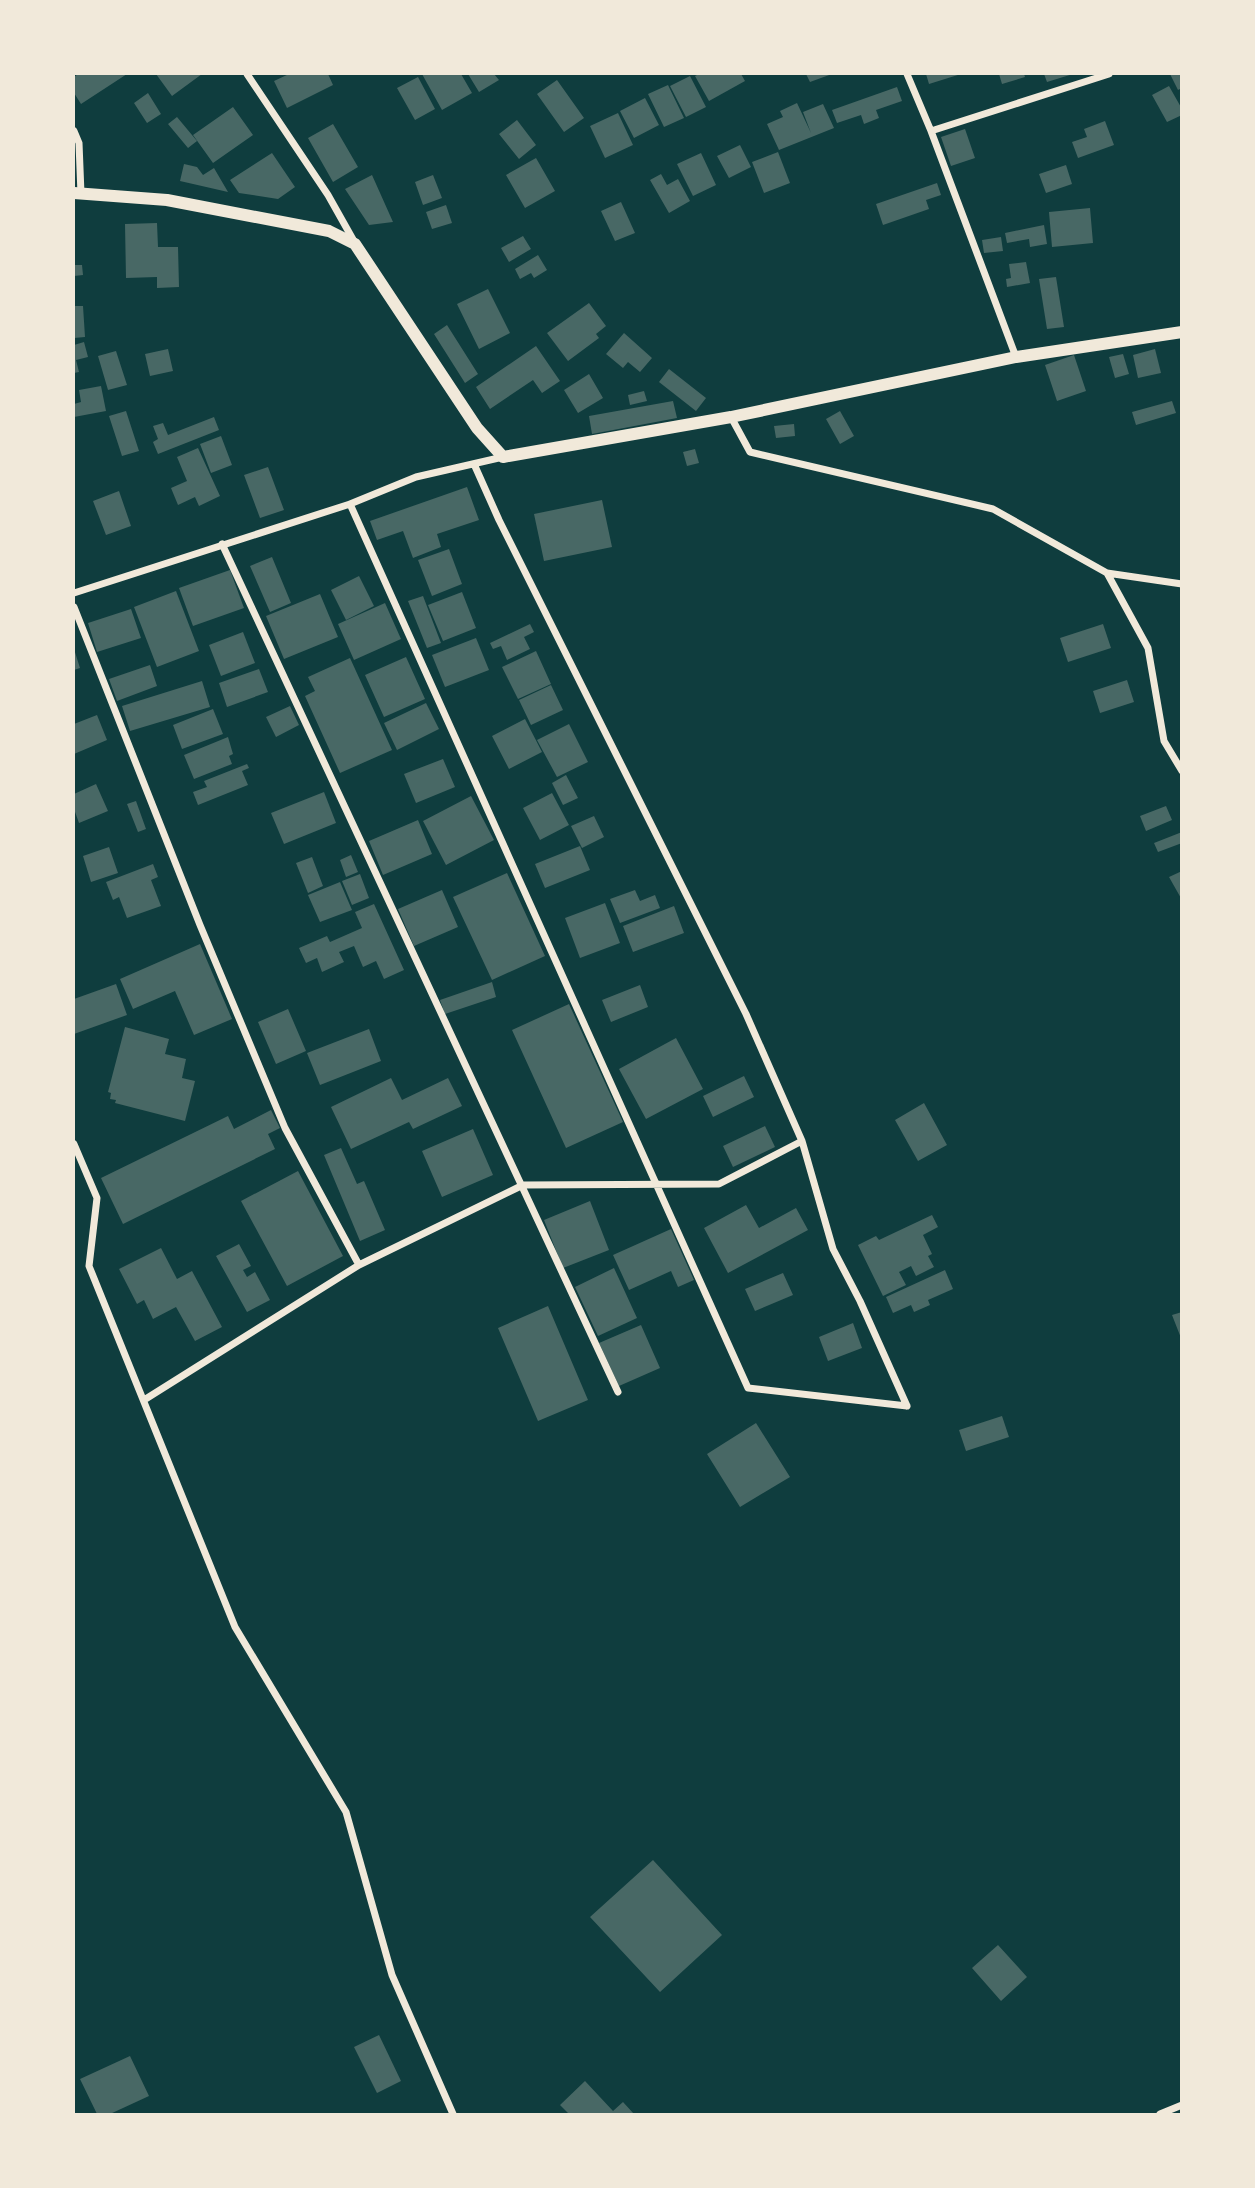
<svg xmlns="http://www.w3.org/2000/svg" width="1255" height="2188" font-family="'Zilla Slab',serif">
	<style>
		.building { fill: #486865 }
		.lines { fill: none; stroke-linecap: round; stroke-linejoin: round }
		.minor { stroke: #f1e9da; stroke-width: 7 }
		.tertiary { stroke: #f1e9da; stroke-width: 12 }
	</style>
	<rect width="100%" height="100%" fill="#0f3d3e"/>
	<!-- building -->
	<path class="building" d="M78 74H127L81 104 74 93V77Z
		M156 74H202L172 96Z
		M289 74H328L333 85 287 108 274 81Z
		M422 74H461L472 93 442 110Z
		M468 74H494L499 80 479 92Z
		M699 74H741L745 81 709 101 695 76Z
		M806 74H832L810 82Z
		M926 74H961L929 84Z
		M999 74H1024L1025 77 1002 84Z
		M1044 74H1073L1047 82Z
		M1170 74H1182V88L1178 90Z
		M690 76 706 107 686 117 670 86Z
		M418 77 435 109 415 120 397 88Z
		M557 80 584 118 564 132 537 94Z
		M668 85 684 118 664 127 648 94Z
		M1169 86 1182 109V115L1167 122 1152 95Z
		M897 87 902 101 876 110 879 118 864 124 861 115 837 123 832 110Z
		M148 93 161 114 147 123 134 103Z
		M645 98 659 125 634 138 620 111Z
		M797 103 811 133 803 112 823 104 834 128 779 150 767 124 783 117 780 111Z
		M233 107 253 135 213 163 193 135Z
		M618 113 633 145 605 158 590 126Z
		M177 117 197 141 188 148 168 124Z
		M517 120 536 145 519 159 499 134Z
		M1105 121 1114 145 1078 158 1072 142 1087 137 1084 129Z
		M333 124 358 167 333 182 308 138Z
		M965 129 975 158 951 166 941 137Z
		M740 145 751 167 729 178 717 156Z
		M778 152 790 183 764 193 752 162Z
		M272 153 295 187 278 199 239 193 230 180Z
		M701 153 716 185 693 196 677 164Z
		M536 158 555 191 525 208 506 175Z
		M184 164 197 167 203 175 214 168 228 192 180 181Z
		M1066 165 1072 184 1046 193 1039 174Z
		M661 174 667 185 678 179 690 201 669 213 650 180Z
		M372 175 393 222 369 225 345 189Z
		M433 175 442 198 423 205 415 182Z
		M937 183 941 195 926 200 929 209 883 225 876 204Z
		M621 202 635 233 615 241 601 211Z
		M446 205 452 223 432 229 426 212Z
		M1090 208 1093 243 1052 247 1049 212Z
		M157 223 158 247H178L179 287 157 288V277L126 278 125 224Z
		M1044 225 1047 244 1030 247 1029 239 1007 243 1005 233Z
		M523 236 531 249 509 262 501 248Z
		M1001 237 1003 251 984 253 982 240Z
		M538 255 547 270 534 278 531 273 520 279 515 269Z
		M1026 262 1030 283 1007 287 1006 279 1011 278 1009 264Z
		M74 265H82L83 275 74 276Z
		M1056 277 1064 327 1047 329 1039 279Z
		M488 289 510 333 479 349 457 304Z
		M589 303 606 326 596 334 599 338 568 361 547 333Z
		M74 306H83L85 337 74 338Z
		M447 325 478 374 465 383 434 334Z
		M624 333 652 358 640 372 628 362 623 368 606 354Z
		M84 342 88 357 76 360 79 372 74 373V345Z
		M536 346 560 381 542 393 533 380 490 409 476 387Z
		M168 349 173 371 150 376 145 354Z
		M1155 349 1161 373 1138 378 1133 355Z
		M116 351 127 385 108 390 98 356Z
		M1123 354 1129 374 1115 378 1109 357Z
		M1074 355 1086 391 1057 401 1045 365Z
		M669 369 706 398 696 411 659 382Z
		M589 374 603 398 578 413 564 390Z
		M101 386 106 411 74 417V404L81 402 79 390Z
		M644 391 647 401 630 405 628 395Z
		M673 401 677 418 592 434 589 416Z
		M1172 401 1176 413 1136 425 1132 412Z
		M126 411 139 451 122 456 109 416Z
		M840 411 854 436 840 444 826 419Z
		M214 417 219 430 158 454 153 442 158 439 153 426 163 423 168 435Z
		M794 424 795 436 776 438 774 426Z
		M221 436 232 465 211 473 200 444Z
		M198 448 220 496 199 506 195 497 178 505 171 488 187 481 177 457Z
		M695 449 699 463 687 466 683 452Z
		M268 467 284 510 260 518 244 475Z
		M467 487 479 520 437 534 441 547 413 558 403 531 377 540 370 521Z
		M119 491 131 526 106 535 93 501Z
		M602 500 612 547 544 561 534 514Z
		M449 549 462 584 432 596 418 560Z
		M272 557 291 603 270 612 250 566Z
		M230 570 244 608 193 626 179 588Z
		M359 576 374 606 346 620 331 590Z
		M176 591 199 651 157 667 134 607Z
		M462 592 476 628 443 641 428 605Z
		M320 594 338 637 284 659 266 616Z
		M423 596 441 643 427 648 408 601Z
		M385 603 401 639 354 660 338 624Z
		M131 609 141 638 97 652 88 623Z
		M530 624 534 632 524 637 530 649 507 660 501 646 493 649 490 643Z
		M1103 624 1111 648 1068 662 1060 638Z
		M243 632 255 663 221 676 209 645Z
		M476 638 489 670 445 687 432 655Z
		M74 649 80 668 74 670Z
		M536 651 551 684 518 699 502 667Z
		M406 657 425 699 384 717 365 675Z
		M350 658 392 750 340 773 305 696 315 691 308 677Z
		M150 665 157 686 117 701 109 679Z
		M259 669 268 692 227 707 219 683Z
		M1127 680 1134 702 1100 713 1093 691Z
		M202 681 210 707 130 731 122 706Z
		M551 685 563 710 531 725 519 700Z
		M426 703 439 729 397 750 384 723Z
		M290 706 299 725 276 737 266 717Z
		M213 709 223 734 182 749 173 725Z
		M97 715 107 740 74 754V724Z
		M525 719 542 752 509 769 492 736Z
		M569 724 588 762 557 777 537 740Z
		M228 737 233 754 229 756 232 764 194 779 184 755Z
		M443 759 455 787 416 803 404 774Z
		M247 764 249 768 242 771 248 785 198 805 193 792 207 787 204 781Z
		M566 775 578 798 563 805 552 783Z
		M96 784 108 811 79 823 74 809V794Z
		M324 792 336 823 284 844 271 813Z
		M552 793 569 825 540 840 523 808Z
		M471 796 494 840 446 865 423 821Z
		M136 801 146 829 138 832 127 804Z
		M1166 806 1172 820 1146 831 1140 816Z
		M594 816 604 837 582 848 571 826Z
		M418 820 432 854 383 875 369 841Z
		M1182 832V843L1158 852 1154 843Z
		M580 846 590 870 545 888 535 864Z
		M109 847 118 873 91 882 83 856Z
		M351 855 358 872 346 877 340 860Z
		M312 857 323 886 308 893 296 863Z
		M153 864 158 877 151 880 161 906 127 918 119 897 113 900 106 882Z
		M1182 871V900L1169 877Z
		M507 873 545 956 492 980 453 897Z
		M360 874 369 898 352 905 342 881Z
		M340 882 352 910 320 922 308 895Z
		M442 890 458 927 414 946 398 909Z
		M635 890 640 901 655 895 660 908 620 923 610 899Z
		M605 903 620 943 580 958 565 918Z
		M374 904 404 970 384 979 376 961 363 967 354 946 339 952 344 962 322 972 317 958 306 963 299 948 327 936 330 942 362 928 355 912Z
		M674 906 684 933 633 952 623 926Z
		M200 944 232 1019 194 1035 175 991 133 1009 120 979Z
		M492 982 496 997 445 1014 440 1000Z
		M116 984 127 1015 74 1034V999Z
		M640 985 648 1007 611 1022 602 1000Z
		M569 1004 623 1122 566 1148 512 1030Z
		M288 1009 306 1051 276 1064 258 1022Z
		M125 1027 169 1039 165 1054 186 1059 182 1078 195 1081 185 1121 115 1103 116 1100 110 1099 111 1093 108 1092Z
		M369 1029 381 1061 320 1085 307 1053Z
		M676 1038 703 1089 646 1119 619 1069Z
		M744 1076 754 1097 713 1117 703 1096Z
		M391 1078 402 1100 448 1078 462 1106 413 1129 409 1122 351 1149 331 1107Z
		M924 1103 947 1145 918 1161 895 1120Z
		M271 1110 280 1128 268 1134 275 1149 123 1224 101 1178 228 1116 234 1129Z
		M765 1126 775 1147 733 1167 723 1146Z
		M473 1129 493 1175 442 1197 422 1151Z
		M341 1148 357 1184 364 1181 385 1230 360 1241 324 1155Z
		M298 1171 343 1256 287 1286 241 1201Z
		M590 1201 609 1250 563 1268 544 1220Z
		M746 1205 759 1228 796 1208 808 1230 728 1273 704 1228Z
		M932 1215 938 1227 923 1235 932 1254 928 1256 934 1267 916 1276 911 1266 899 1272 906 1285 883 1296 858 1245 876 1236 879 1240Z
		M671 1229 694 1280 678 1287 671 1271 629 1290 613 1255Z
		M239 1244 251 1266 243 1270 247 1277 255 1272 270 1300 247 1312 216 1256Z
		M161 1248 177 1279 192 1271 222 1327 195 1341 176 1307 153 1319 144 1300 137 1304 119 1269Z
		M614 1268 637 1318 598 1336 575 1287Z
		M945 1270 953 1289 928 1300 930 1305 914 1312 911 1305 893 1313 886 1297Z
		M783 1273 793 1295 755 1311 745 1289Z
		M548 1306 588 1400 538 1421 498 1328Z
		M1182 1312V1338H1181L1172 1315Z
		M853 1323 862 1348 828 1361 819 1337Z
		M641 1325 660 1368 619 1386 599 1343Z
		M1002 1416 1009 1437 966 1451 959 1430Z
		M756 1423 790 1477 740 1507 707 1454Z
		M653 1860 722 1935 660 1992 590 1917Z
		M998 1945 1027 1977 1001 2001 972 1968Z
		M379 2035 401 2081 377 2093 354 2047Z
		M130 2056 149 2096 110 2114H97L80 2079Z
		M585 2081 613 2111 623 2102 634 2114H569L560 2105Z"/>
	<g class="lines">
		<!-- minor -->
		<path class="minor" d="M247 74 328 195 355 243
			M907 74 931 131 1016 357
			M74 131 79 143 81 194
			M931 131 1109 74
			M731 417 750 452 993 509 1107 573 1182 584
			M474 464 499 520 746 1014 802 1141 833 1249 860 1301 907 1406
			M350 504 748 1388 907 1406
			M222 544 618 1392
			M1107 573 1148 648 1164 741 1182 771
			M74 593 350 504 416 477 503 457
			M74 607 200 925 285 1128 359 1265
			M74 1144 97 1198 89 1266 235 1627 346 1812 392 1975 453 2114
			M144 1400 359 1265 523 1185 719 1184 802 1141
			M1160 2114 1182 2105"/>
		<!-- tertiary -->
		<path class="tertiary" d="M74 193 167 200 329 231 355 244 477 428 503 457 731 417 1016 357 1182 332"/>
	</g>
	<!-- border -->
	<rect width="1255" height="2188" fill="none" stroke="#f1e9da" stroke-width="150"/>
</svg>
